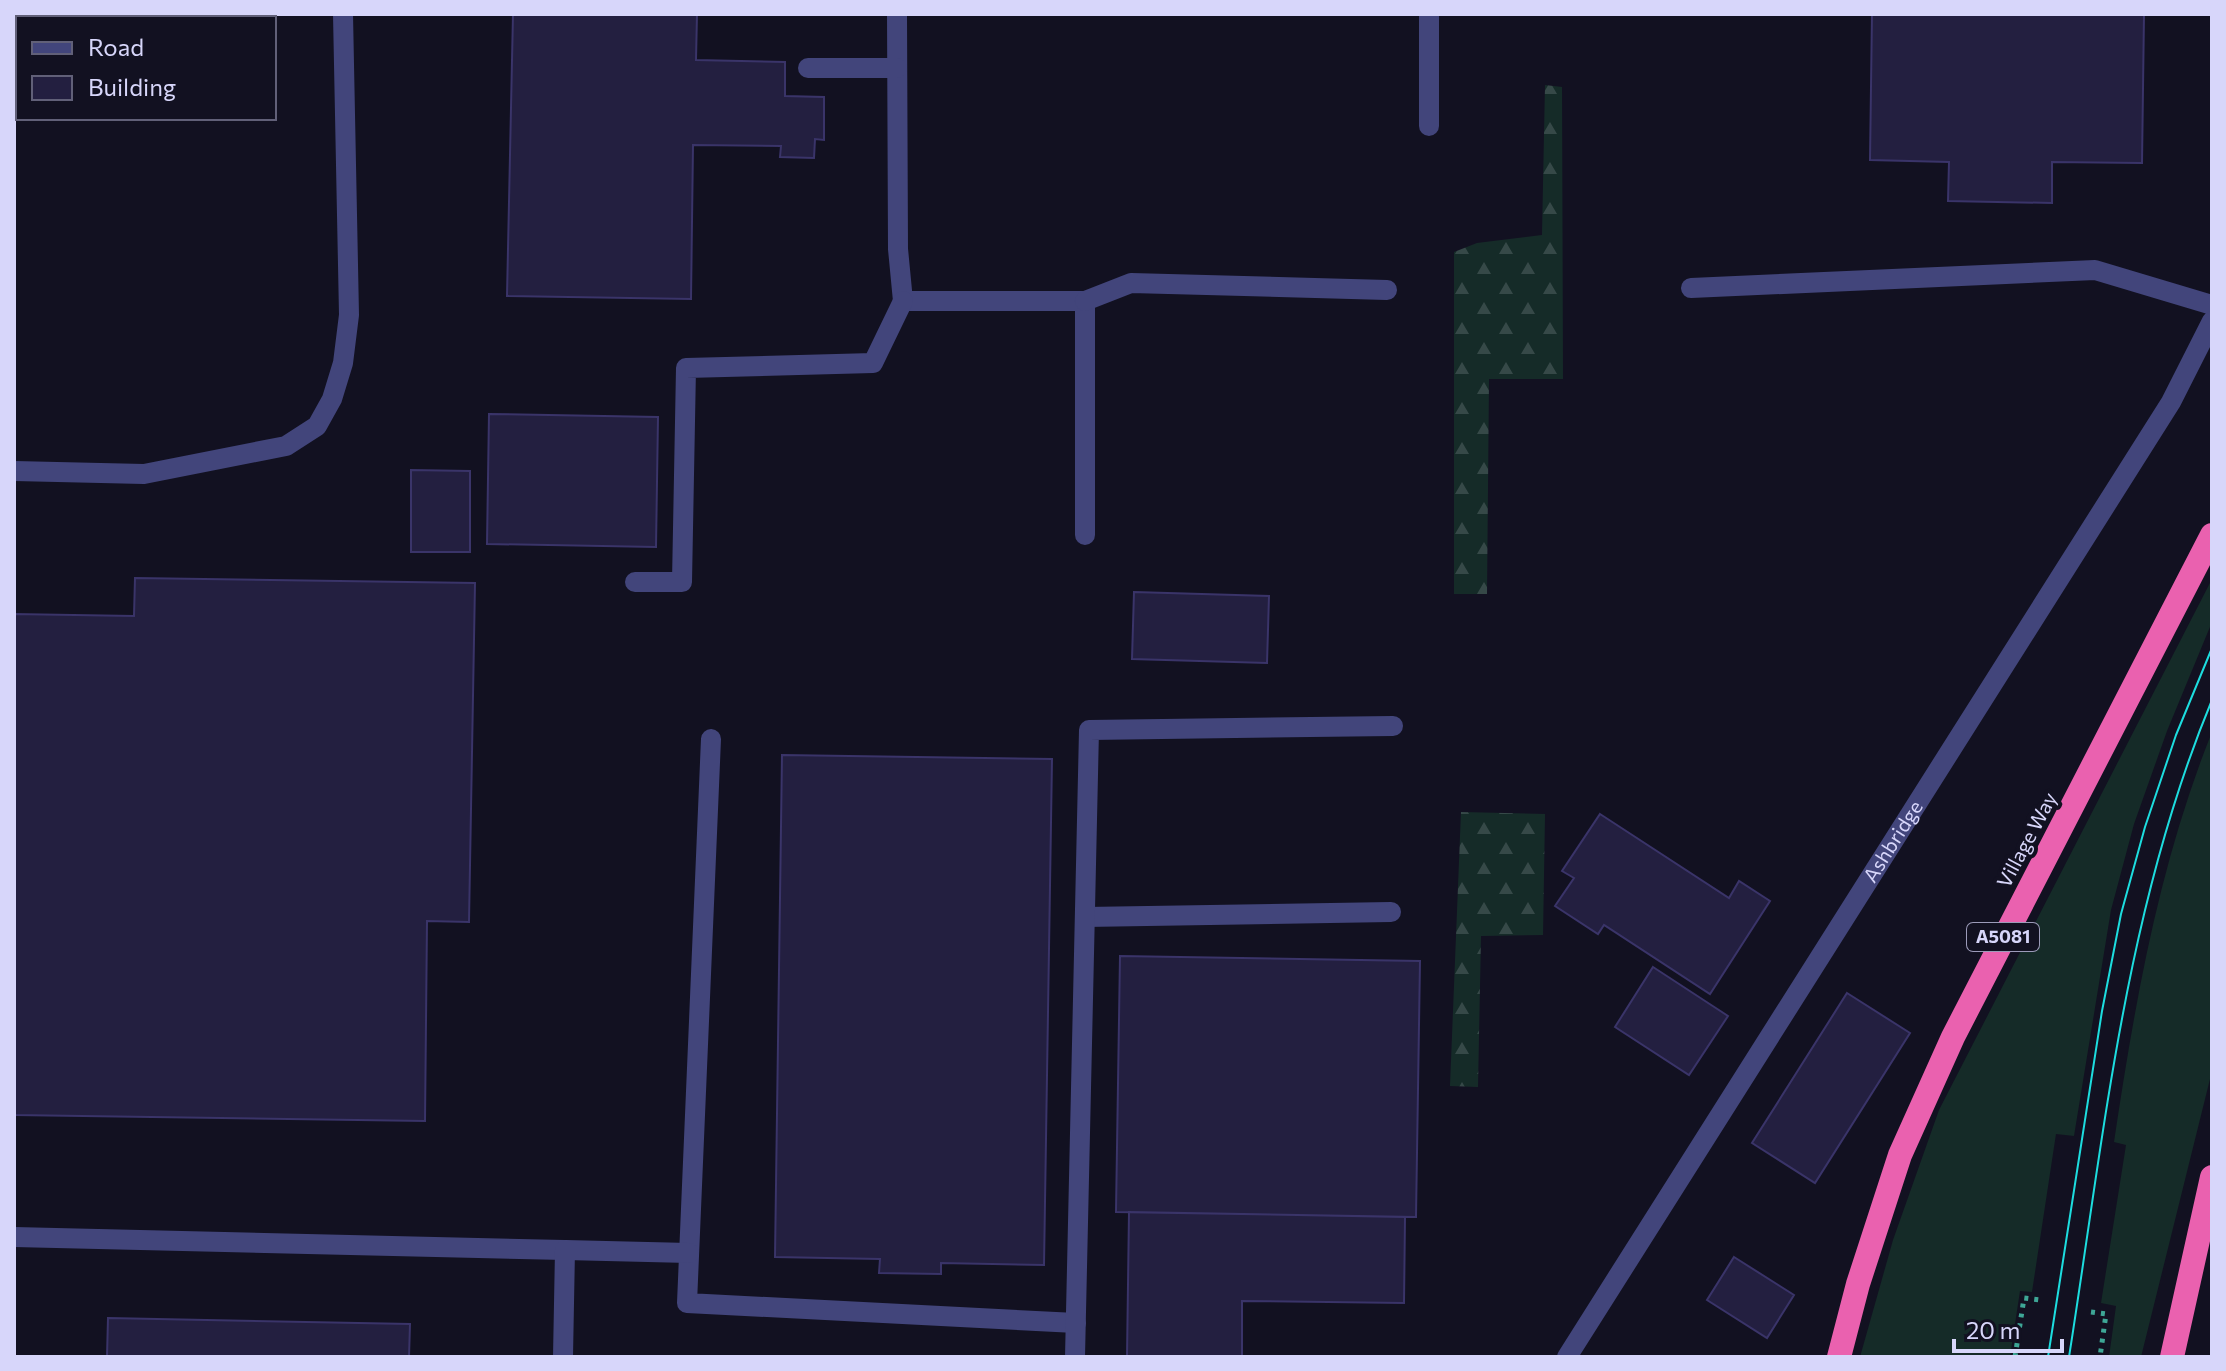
<svg xmlns="http://www.w3.org/2000/svg" width="2226" height="1371" font-family="Commissioner,sans-serif">
	<style>
		.grass { fill: #152b28 }
		.forest { fill: url(#forest-firs) }
		.building { fill: #231f40; stroke: #3a3469; stroke-width: 2 }
		.lines { fill: none; stroke-linecap: round; stroke-linejoin: round }
		.path { stroke: #3ea696; stroke-width: 5; stroke-dasharray: 4 6; stroke-linecap: butt }
		.minor { stroke: #42457b; stroke-width: 20 }
		.highway { stroke: #ea61af; stroke-width: 24 }
		.tram { stroke: #1ddddf; stroke-width: 2 }
		.labels { text-anchor: middle; stroke-width: 8; stroke-linejoin: round; paint-order: stroke }
		.shield { fill: #121121; stroke: #9c9bb9; stroke-width: 2 }
		.shield-label { font-size: 18px; font-weight: bold; fill: #d7d6fa }
		.street-label { font-size: 20px; fill: #d7d6fa; stroke: #121121 }
	</style>
	<defs>
		<pattern id="forest-firs" width="22" height="20" patternUnits="userSpaceOnUse" patternTransform="scale(2)"><rect width="22" height="20" fill="#152b28"/><path d="M5 1l3.5 6h-7zM16 11l3.5 6h-7z" fill="#364948"/></pattern>
	</defs>
	<rect width="100%" height="100%" fill="#121121"/>
	<!-- grass -->
	<path class="grass" d="M2212 579V622L2167 731 2134 824 2111 910 2074 1136 2056 1134 2032 1292 2020 1291 2010 1357H1860L1893 1240 1939 1110Z
		M2212 732V1071L2141 1357H2109L2116 1306 2101 1303 2126 1145 2114 1142C2135 1002 2159 864 2212 732Z"/>
	<!-- forest -->
	<path class="forest" d="M1545 85 1562 87 1563 379H1489L1487 594H1454V252L1477 243 1542 235Z
		M1461 812 1545 814 1543 935 1481 936 1478 1087 1450 1086Z"/>
	<!-- building -->
	<path class="building" d="M513 14H697L696 60 785 62V96L824 97V140L815 139 814 158 780 157 781 146 693 145 691 299 507 296Z
		M1872 14H2144L2142 163 2052 162V203L1948 201 1949 162 1870 160Z
		M489 414 658 417 656 547 487 544Z
		M411 470 470 471V552H411Z
		M135 578 475 583 469 922 427 921 425 1121 14 1115V614L134 616Z
		M1134 592 1269 596 1267 663 1132 659Z
		M782 755 1052 759 1044 1265 941 1263V1274L879 1273 880 1259 775 1257Z
		M1600 814 1729 898 1739 881 1770 901 1710 994 1604 925 1598 934 1555 906 1574 878 1562 871Z
		M1120 956 1420 961 1416 1217 1116 1212Z
		M1653 967 1728 1016 1689 1075 1615 1027Z
		M1847 993 1910 1033 1815 1183 1752 1143Z
		M1129 1212 1405 1217 1404 1303 1242 1301V1357H1127Z
		M1734 1257 1794 1295 1767 1338 1707 1300Z
		M108 1318 410 1324 409 1357H107Z"/>
	<g class="lines">
		<!-- path -->
		<path class="path" d="M2091 1312 2106 1314 2100 1357
			M2015 1357 2024 1298 2040 1300"/>
		<!-- minor -->
		<g class="minor">
			<path d="M897 14 898 249 903 301H1085V535"/>
			<path d="M1429 14V126"/>
			<path d="M808 68H897"/>
			<path d="M1691 288 2095 270 2212 305"/>
			<path d="M1085 301 1131 283 1387 290"/>
			<path d="M14 471 144 474 286 446 317 426 332 399 343 363 349 315 343 14"/>
			<path d="M635 582H682L686 368 873 363 903 301"/>
			<path d="M711 739 687 1303 1076 1323"/>
			<path d="M1085 917 1391 912"/>
			<path d="M14 1237 565 1250"/>
			<path d="M563 1357 565 1250 689 1253"/>
			<path d="M1075 1357 1089 730 1393 726"/>
			<path id="s1" d="M1567 1357 2171 402 2212 321"/>
		</g>
		<!-- highway -->
		<path class="highway" d="M1839 1357 1858 1284 1900 1155 1953 1037 2212 535
			M2172 1357 2212 1177"/>
		<!-- tram -->
		<path class="tram" d="M2048 1357 2102 1011 2121 914 2145 827 2176 735 2212 648
			M2069 1357C2104 1136 2125 909 2212 700"/>
	</g>
	<g class="labels">
		<!-- shield labels -->
		<rect class="shield" x="1967" y="923" width="72" height="28" rx="6"/>
		<g class="shield-label">
			<text x="2003" y="943">A5081</text>
		</g>
		<!-- street labels -->
		<g class="street-label">
			<text transform="translate(2027 840) rotate(-62)" y="7">Village Way</text>
			<text dy="7" stroke="none"><textPath href="#s1" startOffset="610">Ashbridge</textPath></text>
		</g>
	</g>
	<!-- border -->
	<rect width="2226" height="1371" fill="none" stroke="#d7d6fa" stroke-width="32"/>
	<!-- legend -->
	<rect x="16" y="16" width="260" height="104" fill="#121121" stroke="#616078" stroke-width="2"/>
	<rect x="32" y="42" width="40" height="12" fill="#42457b" stroke="#616078" stroke-width="2"/>
	<text x="88" y="56" font-size="24" fill="#d7d6fa">Road</text>
	<rect x="32" y="76" width="40" height="24" fill="#231f40" stroke="#616078" stroke-width="2"/>
	<text x="88" y="96" font-size="24" fill="#d7d6fa">Building</text>
	<!-- scale -->
	<path d="M1954 1339v12h108v-12" fill="none" stroke="#d7d6fa" stroke-width="4"/>
	<text x="1966" y="1339" font-size="24" fill="#d7d6fa" stroke="#121121" stroke-width="6" paint-order="stroke">20 m</text>
</svg>
